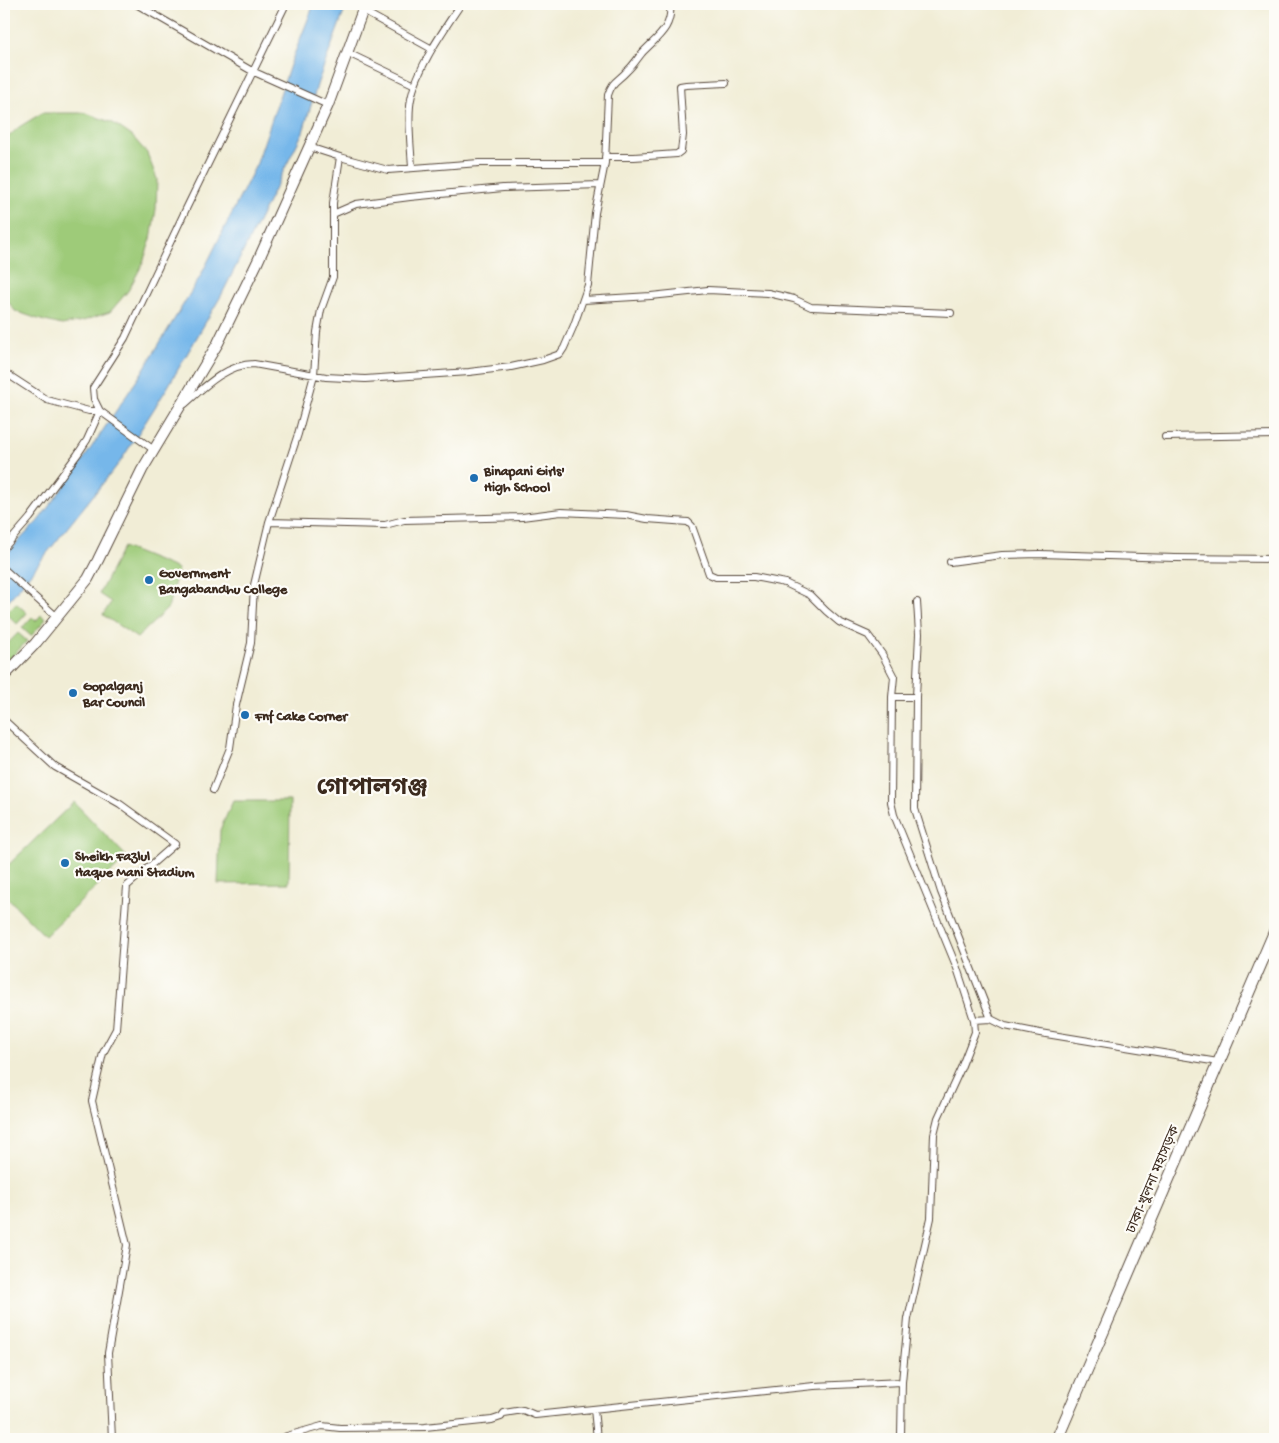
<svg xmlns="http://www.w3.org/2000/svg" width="1279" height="1443" font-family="'Gochi Hand','Noto Sans Bengali',sans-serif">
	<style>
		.green { fill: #9ecb79; stroke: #6c7a4c }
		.water { fill: #76b7ea; stroke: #587084 }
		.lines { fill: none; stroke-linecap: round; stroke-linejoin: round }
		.street-casing { stroke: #56473a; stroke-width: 8 }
		.primary-casing { stroke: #56473a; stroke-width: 12 }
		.highway-casing { stroke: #56473a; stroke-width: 13 }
		.street { stroke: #fff; stroke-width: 6 }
		.primary { stroke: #fff; stroke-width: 10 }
		.highway { stroke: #fff; stroke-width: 11 }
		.poi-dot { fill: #1f6fb2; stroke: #fdfcf7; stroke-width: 2 }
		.labels { text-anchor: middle; stroke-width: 4.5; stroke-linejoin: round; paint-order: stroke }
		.poi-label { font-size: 14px; font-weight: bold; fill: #3b2a1e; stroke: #fdfcf7; text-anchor: start }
		.street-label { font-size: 14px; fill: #3b2a1e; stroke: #fdfcf7 }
		.town-label { font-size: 24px; font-weight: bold; fill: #3b2a1e; stroke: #fdfcf7 }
	</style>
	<rect width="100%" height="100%" fill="#fdfcf7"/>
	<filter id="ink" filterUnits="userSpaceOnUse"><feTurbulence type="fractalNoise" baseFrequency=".02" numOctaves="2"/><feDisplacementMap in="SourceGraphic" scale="10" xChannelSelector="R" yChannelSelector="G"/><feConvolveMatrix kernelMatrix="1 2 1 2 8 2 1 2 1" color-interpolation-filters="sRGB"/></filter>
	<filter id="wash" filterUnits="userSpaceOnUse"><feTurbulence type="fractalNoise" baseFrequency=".0096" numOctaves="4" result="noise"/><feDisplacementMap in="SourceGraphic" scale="20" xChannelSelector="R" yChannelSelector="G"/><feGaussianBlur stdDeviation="1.12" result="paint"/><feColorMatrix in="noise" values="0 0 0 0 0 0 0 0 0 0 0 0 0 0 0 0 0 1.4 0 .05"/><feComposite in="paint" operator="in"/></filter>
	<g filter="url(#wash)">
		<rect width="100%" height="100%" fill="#f1edd6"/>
		<!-- green -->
		<path class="green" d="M42 113H86L113 123 132 136 147 153 157 179 156 209 151 239 142 265 128 291 110 312 83 321 62 325 41 320 15 311 4 296V141L19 127Z
			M123 547 178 569 168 608 137 638 103 615 111 602 99 594Z
			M16 603 27 613 17 624 6 613Z
			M41 615 46 619 31 636 22 628 32 617 36 621Z
			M18 633 27 641 4 665V647Z
			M233 801H290L289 883 218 884 220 830Z
			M74 802 127 857 45 936 4 894V869Z"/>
		<!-- water -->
		<path class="water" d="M314 4H347L318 82 303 132 221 296 166 390 120 462 15 593 4 605V556L38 521 76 470 139 377 200 277 257 163 290 65Z"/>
	</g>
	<g filter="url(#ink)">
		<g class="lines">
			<defs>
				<path id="street" d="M136 4 252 71 328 105
					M363 11 432 49
					M348 53 415 85
					M309 147 340 157 388 170 479 163H605
					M605 157H634L677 154 681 151 683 135 680 86 686 85 726 83
					M412 168C411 148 408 126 410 106 413 73 443 31 461 4
					M333 214 356 204 410 197 503 188 600 185
					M583 300 651 296 708 290 768 293 794 299 811 307 951 313
					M4 372 47 400 89 411H100
					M185 404C204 387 227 364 254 364L326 377 365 379 469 372 511 367 543 360 560 354 564 348 574 325 588 285 595 213 605 163 608 95C613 80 617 82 627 71 633 66 637 59 642 53 657 37 673 28 670 4
					M1165 437 1275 435
					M154 450 100 411 94 399 93 388 125 338 186 209 286 4
					M269 522 385 525 404 520 522 517 561 512 626 515 647 519 688 522 692 526 709 574 716 577H754L785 583 810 595 826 611 839 622 868 635 882 654 894 677 892 697 891 802 894 815 957 968 974 1020 975 1032 961 1068 938 1118 934 1134 931 1218 908 1319 902 1382 901 1435 903 1439
					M4 548 30 518 77 455 87 440 100 411
					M950 562 1002 555 1040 554 1175 558 1275 559
					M4 569 57 617
					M892 697H916L915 809 941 892 991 1019 1005 1026 1040 1033 1218 1062
					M916 697 919 634 917 602
					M4 720 55 767 120 804 175 844 127 886 116 1029 103 1053 92 1101 127 1245 108 1353 112 1439
					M213 790 230 748 236 705 251 643 254 585 269 522 298 434 314 375 317 332 321 310 333 277V203L340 157
					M974 1020 991 1019
					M594 1409 597 1439
					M282 1439 287 1436 322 1426 340 1428 425 1427 492 1420 501 1417 504 1413 523 1410 535 1415 814 1386 902 1382"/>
				<path id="primary" d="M4 676 35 644 88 579 98 560 142 470 218 343 257 263 328 105 365 4"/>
				<path id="highway" d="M1057 1439 1275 931"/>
			</defs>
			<!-- street casing -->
			<use href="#street" class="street-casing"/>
			<!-- primary casing -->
			<use href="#primary" class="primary-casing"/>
			<!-- highway casing -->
			<use href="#highway" class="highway-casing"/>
			<!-- street -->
			<use href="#street" class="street"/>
			<!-- primary -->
			<use href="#primary" class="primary"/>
			<!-- highway -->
			<use href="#highway" class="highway"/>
		</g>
	</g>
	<!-- markers -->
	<g class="poi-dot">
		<circle cx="474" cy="478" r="5"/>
		<circle cx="149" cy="580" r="5"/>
		<circle cx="73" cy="693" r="5"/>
		<circle cx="245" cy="715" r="5"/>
		<circle cx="65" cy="863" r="5"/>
	</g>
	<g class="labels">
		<!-- poi labels -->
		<g class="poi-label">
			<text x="484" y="475">Binapani Girls'<tspan x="484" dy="16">High School</tspan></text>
			<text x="159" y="577">Government<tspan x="159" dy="16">Bangabandhu College</tspan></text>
			<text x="83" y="690">Gopalganj<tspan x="83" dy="16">Bar Council</tspan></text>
			<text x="255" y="720">Fnf Cake Corner</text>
			<text x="75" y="860">Sheikh Fazlul<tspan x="75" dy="16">Haque Mani Stadium</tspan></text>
		</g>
		<!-- street labels -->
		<g class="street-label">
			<text transform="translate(1152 1179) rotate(-67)" y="5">ঢাকা-খুলনা মহাসড়ক</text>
		</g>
		<!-- town labels -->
		<g class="town-label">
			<text x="372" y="794">গোপালগঞ্জ</text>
		</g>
	</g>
	<!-- margin -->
	<rect width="1279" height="1443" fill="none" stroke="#fdfcf7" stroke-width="20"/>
</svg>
